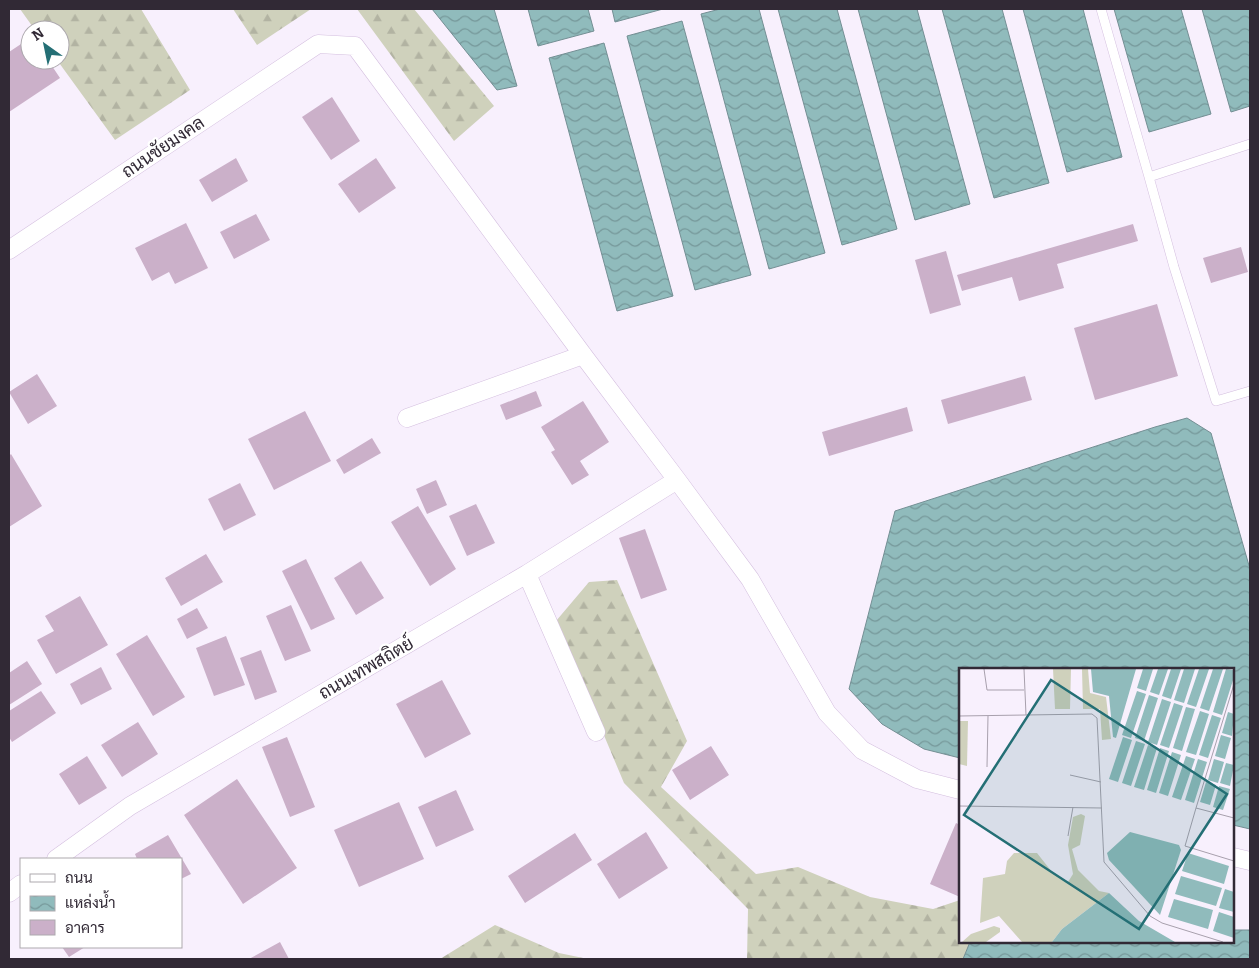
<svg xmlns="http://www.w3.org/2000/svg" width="1259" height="968" font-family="Bitter,Sarabun,serif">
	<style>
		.forest { fill: url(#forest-firs) }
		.water { fill: url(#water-waves); stroke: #748f94 }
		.building { fill: #cbb0c9 }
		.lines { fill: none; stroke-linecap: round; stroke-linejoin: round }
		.lane-casing { stroke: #d4bfdf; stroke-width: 10 }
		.street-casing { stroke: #d4bfdf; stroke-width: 19 }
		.lane { stroke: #fff; stroke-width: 9 }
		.street { stroke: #fff; stroke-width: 18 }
		.labels { text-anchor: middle; stroke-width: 4.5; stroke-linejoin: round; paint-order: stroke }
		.street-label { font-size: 18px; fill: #312935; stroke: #fff }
		.inset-road { fill: none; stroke: #a8a0ad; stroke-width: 1 }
		.view { fill: #246f75; fill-opacity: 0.15; stroke: #246f75; stroke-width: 2.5 }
		.inset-edge { fill: none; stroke: #312935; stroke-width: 2.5 }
	</style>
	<defs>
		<pattern id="forest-firs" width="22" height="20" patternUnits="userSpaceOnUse" patternTransform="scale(1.25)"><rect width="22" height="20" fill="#cfd1bc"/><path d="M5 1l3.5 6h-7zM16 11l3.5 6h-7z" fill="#b2b3a2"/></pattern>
		<pattern id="water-waves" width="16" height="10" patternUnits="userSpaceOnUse" patternTransform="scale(1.25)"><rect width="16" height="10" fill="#90bbbc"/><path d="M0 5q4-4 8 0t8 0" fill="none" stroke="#76989a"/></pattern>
	</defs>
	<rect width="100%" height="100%" fill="#f8f0fd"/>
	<!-- forest -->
	<path class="forest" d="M20 9H141L190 90 115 140 57 60H60V30H35Z
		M233 9H311L257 45Z
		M357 9H414L494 106 454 141Z
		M617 580 687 741 661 787 756 874 798 867 870 897 933 909 960 900V942H970L963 959H747L748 909 624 783 556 621 589 582Z
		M495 925 559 953 588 959H440Z"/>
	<!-- water -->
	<path class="water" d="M432 9H494L517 86 497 90Z
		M528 9H588L594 31 538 46Z
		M612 9H663L615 22Z
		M720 9H759L825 253 769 269 701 14Z
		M778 9H837L897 229 842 245Z
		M858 9H917L970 204 915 220Z
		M942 9H1002L1049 183 994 198Z
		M1023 9H1083L1122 157 1067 172Z
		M1114 9H1181L1211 114 1149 132Z
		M1202 9H1250V106L1231 112Z
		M682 21 751 275 695 290 627 36Z
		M604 43 673 296 617 311 549 58Z
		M1187 418 1211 433 1250 569V829L1233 825V669H960V758L924 749 882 724 849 689 895 511 1155 427Z
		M1233 930H1250V959H963L970 942H1233Z"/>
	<!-- building -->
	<path class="building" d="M30 38V60H48L60 78 9 112V52Z
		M332 97 360 141 331 160 302 117Z
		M236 158 248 181 212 202 199 180Z
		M376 158 396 188 359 213 338 184Z
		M256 214 270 240 234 259 220 232Z
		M186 223 208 268 175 284 169 272 152 281 135 248Z
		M1133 224 1138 241 1057 264 1064 288 1019 301 1012 277 962 291 957 275Z
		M1241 247 1248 272 1211 283 1203 258Z
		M946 251 961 305 930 314 915 260Z
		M1157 304 1178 376 1095 400 1074 328Z
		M37 374 57 406 28 424 9 392Z
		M1025 376 1032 400 948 424 941 400Z
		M536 391 542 406 506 420 500 405Z
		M583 401 609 442 580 461 589 475 572 485 551 452 555 450 541 427Z
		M907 407 913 431 829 456 822 432Z
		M305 411 331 461 274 490 248 439Z
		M372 438 381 453 344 474 336 460Z
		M11 454 42 506 9 527V456Z
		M436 480 447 505 427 514 416 489Z
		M240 483 256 515 224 531 208 499Z
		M476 504 495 543 467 556 449 516Z
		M418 506 456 569 430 586 391 522Z
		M645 529 667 590 641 599 619 538Z
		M206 554 223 582 181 606 165 578Z
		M306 559 335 619 311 630 282 571Z
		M361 561 384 598 356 615 334 578Z
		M80 596 108 645 56 674 37 640 54 631 45 616Z
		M291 605 311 651 285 661 266 616Z
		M197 608 208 628 187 639 177 619Z
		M147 635 185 697 153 716 116 654Z
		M226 636 245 685 214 696 196 648Z
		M261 650 277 692 255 700 240 658Z
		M27 661 42 684 9 705V673Z
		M101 667 112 689 81 705 70 684Z
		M442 680 471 734 425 758 396 704Z
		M41 691 56 713 12 742 9 737V711Z
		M138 722 158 754 122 777 101 745Z
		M287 737 315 807 290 817 262 747Z
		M711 746 729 775 690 800 672 770Z
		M87 756 107 788 79 805 59 774Z
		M237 779 297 868 243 904 184 815Z
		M456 790 474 830 436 847 418 807Z
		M399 802 424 859 359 887 334 830Z
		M956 823 960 825V897L930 884Z
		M646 832 668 868 619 899 597 864Z
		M575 833 592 860 525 903 508 876Z
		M168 835 191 874 181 879V859H137L135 854Z
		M280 942 289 959H249Z
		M62 947H85L69 957Z"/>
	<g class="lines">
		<defs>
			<path id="lane" d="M1101 9 1149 177
				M1250 144 1149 177 1174 267 1216 401 1250 391"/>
			<path id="street" d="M9 250 318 44 355 46 583 355 677 480 750 579 827 713 862 750 917 779 960 790
				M407 418 583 355
				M527 574 596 732
				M1233 857 1250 861
				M56 859 130 806 527 574 677 480
				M9 893 21 884"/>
		</defs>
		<!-- lane casing -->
		<use href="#lane" class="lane-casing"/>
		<!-- street casing -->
		<use href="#street" class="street-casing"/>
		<!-- lane -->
		<use href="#lane" class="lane"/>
		<!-- street -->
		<use href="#street" class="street"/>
	</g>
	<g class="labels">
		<!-- street labels -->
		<g class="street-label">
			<text transform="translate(163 147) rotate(-34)" y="6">ถนนชัยมงคล</text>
			<text transform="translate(366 668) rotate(-30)" y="6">ถนนเทพสถิตย์</text>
		</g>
	</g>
	<!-- overview -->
	<g transform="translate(959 668)">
		<rect width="275" height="275" fill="#f8f0fd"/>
		<path d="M0 53H9L8 98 0 96Z" fill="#cfd1bc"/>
		<path d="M94 1H112L111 41H96ZM123 1H129L131 25 147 29 152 71 143 72 141 41H124ZM122 146 126 148 121 177 113 181 119 202 140 223 150 225 103 261 93 274H63L40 248 21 255 24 210 46 206 48 193 55 185H78L93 204 109 214 114 206 109 177 114 149Z" fill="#cfd1bc"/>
		<path d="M35 258 41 260V264L27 274H3L12 266Z" fill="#cfd1bc"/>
		<path d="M132 1H177L157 70 154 69 150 28 134 24ZM184 1H194L187 23 178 20ZM199 1H209L200 27 191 24ZM212 1H222L212 31 203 28ZM225 1H236L225 35 215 32ZM240 1H250L237 39 228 36ZM254 1H264L250 43 241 40ZM267 1 275 2V9L263 47 254 44ZM178 23 187 26 172 70 163 67ZM190 27 199 30 185 73 176 70ZM203 31 212 34 198 77 189 74ZM215 35 224 38 210 80 201 77ZM227 39 236 41 223 83 214 80ZM241 43 250 46 237 87 227 84ZM269 44 275 46 273 68 263 65ZM253 47 262 50 249 90 240 87ZM262 67 272 70 266 91 256 88ZM164 69 173 72 159 114 150 111ZM177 73 186 76 172 118 163 115ZM189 77 198 80 185 122 175 119ZM201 80 210 83 197 125 188 122ZM213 84 222 87 209 128 200 125ZM227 88 236 91 222 132 213 129ZM239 91 248 94 235 135 226 132ZM255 91 265 94 259 115 249 112ZM267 95 275 97 271 118 261 115ZM247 114 257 117 251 137 241 134ZM260 118 271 121 264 142 254 139ZM171 164 220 177 222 182 201 247 150 192 148 185ZM229 185 270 198 265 216 223 203ZM222 208 263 220 257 238 216 226ZM266 221 275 224V244L260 240ZM150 225 180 253 216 274H93L103 261ZM215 231 254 242 249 261 209 249ZM260 244 275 249V270L254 263Z" fill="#90bbbc"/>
		<path class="inset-road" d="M25 1 28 22H65M65 1 67 47M0 48 133 46 138 50 145 194 191 248 203 255 264 274M28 99 29 48M111 107 142 114M0 138 143 140M237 140 275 16M275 150 237 140 226 178 275 193M109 168 114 139"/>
		<path class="view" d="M92 12 268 126 180 261 5 147Z"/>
		<rect width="275" height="275" class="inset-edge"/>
	</g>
	<!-- border -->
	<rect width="1259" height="968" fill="none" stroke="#312935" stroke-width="20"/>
	<!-- legend -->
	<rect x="20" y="858" width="162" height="90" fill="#ffffff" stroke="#ada9ae"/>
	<rect x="30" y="874" width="25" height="8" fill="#ffffff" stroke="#ada9ae"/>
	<text x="65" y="883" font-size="15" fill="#312935">ถนน</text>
	<rect x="30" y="896" width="25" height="15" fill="url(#water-waves)" stroke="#ada9ae"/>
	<text x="65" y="908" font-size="15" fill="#312935">แหล่งน้ำ</text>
	<rect x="30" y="920" width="25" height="15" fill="#cbb0c9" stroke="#ada9ae"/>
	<text x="65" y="933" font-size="15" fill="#312935">อาคาร</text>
	<!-- north arrow -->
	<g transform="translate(45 45) rotate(327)"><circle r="24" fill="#ffffff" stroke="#ada9ae"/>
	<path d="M0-4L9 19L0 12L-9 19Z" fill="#246f75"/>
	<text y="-8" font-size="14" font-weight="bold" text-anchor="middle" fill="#312935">N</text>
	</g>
</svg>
